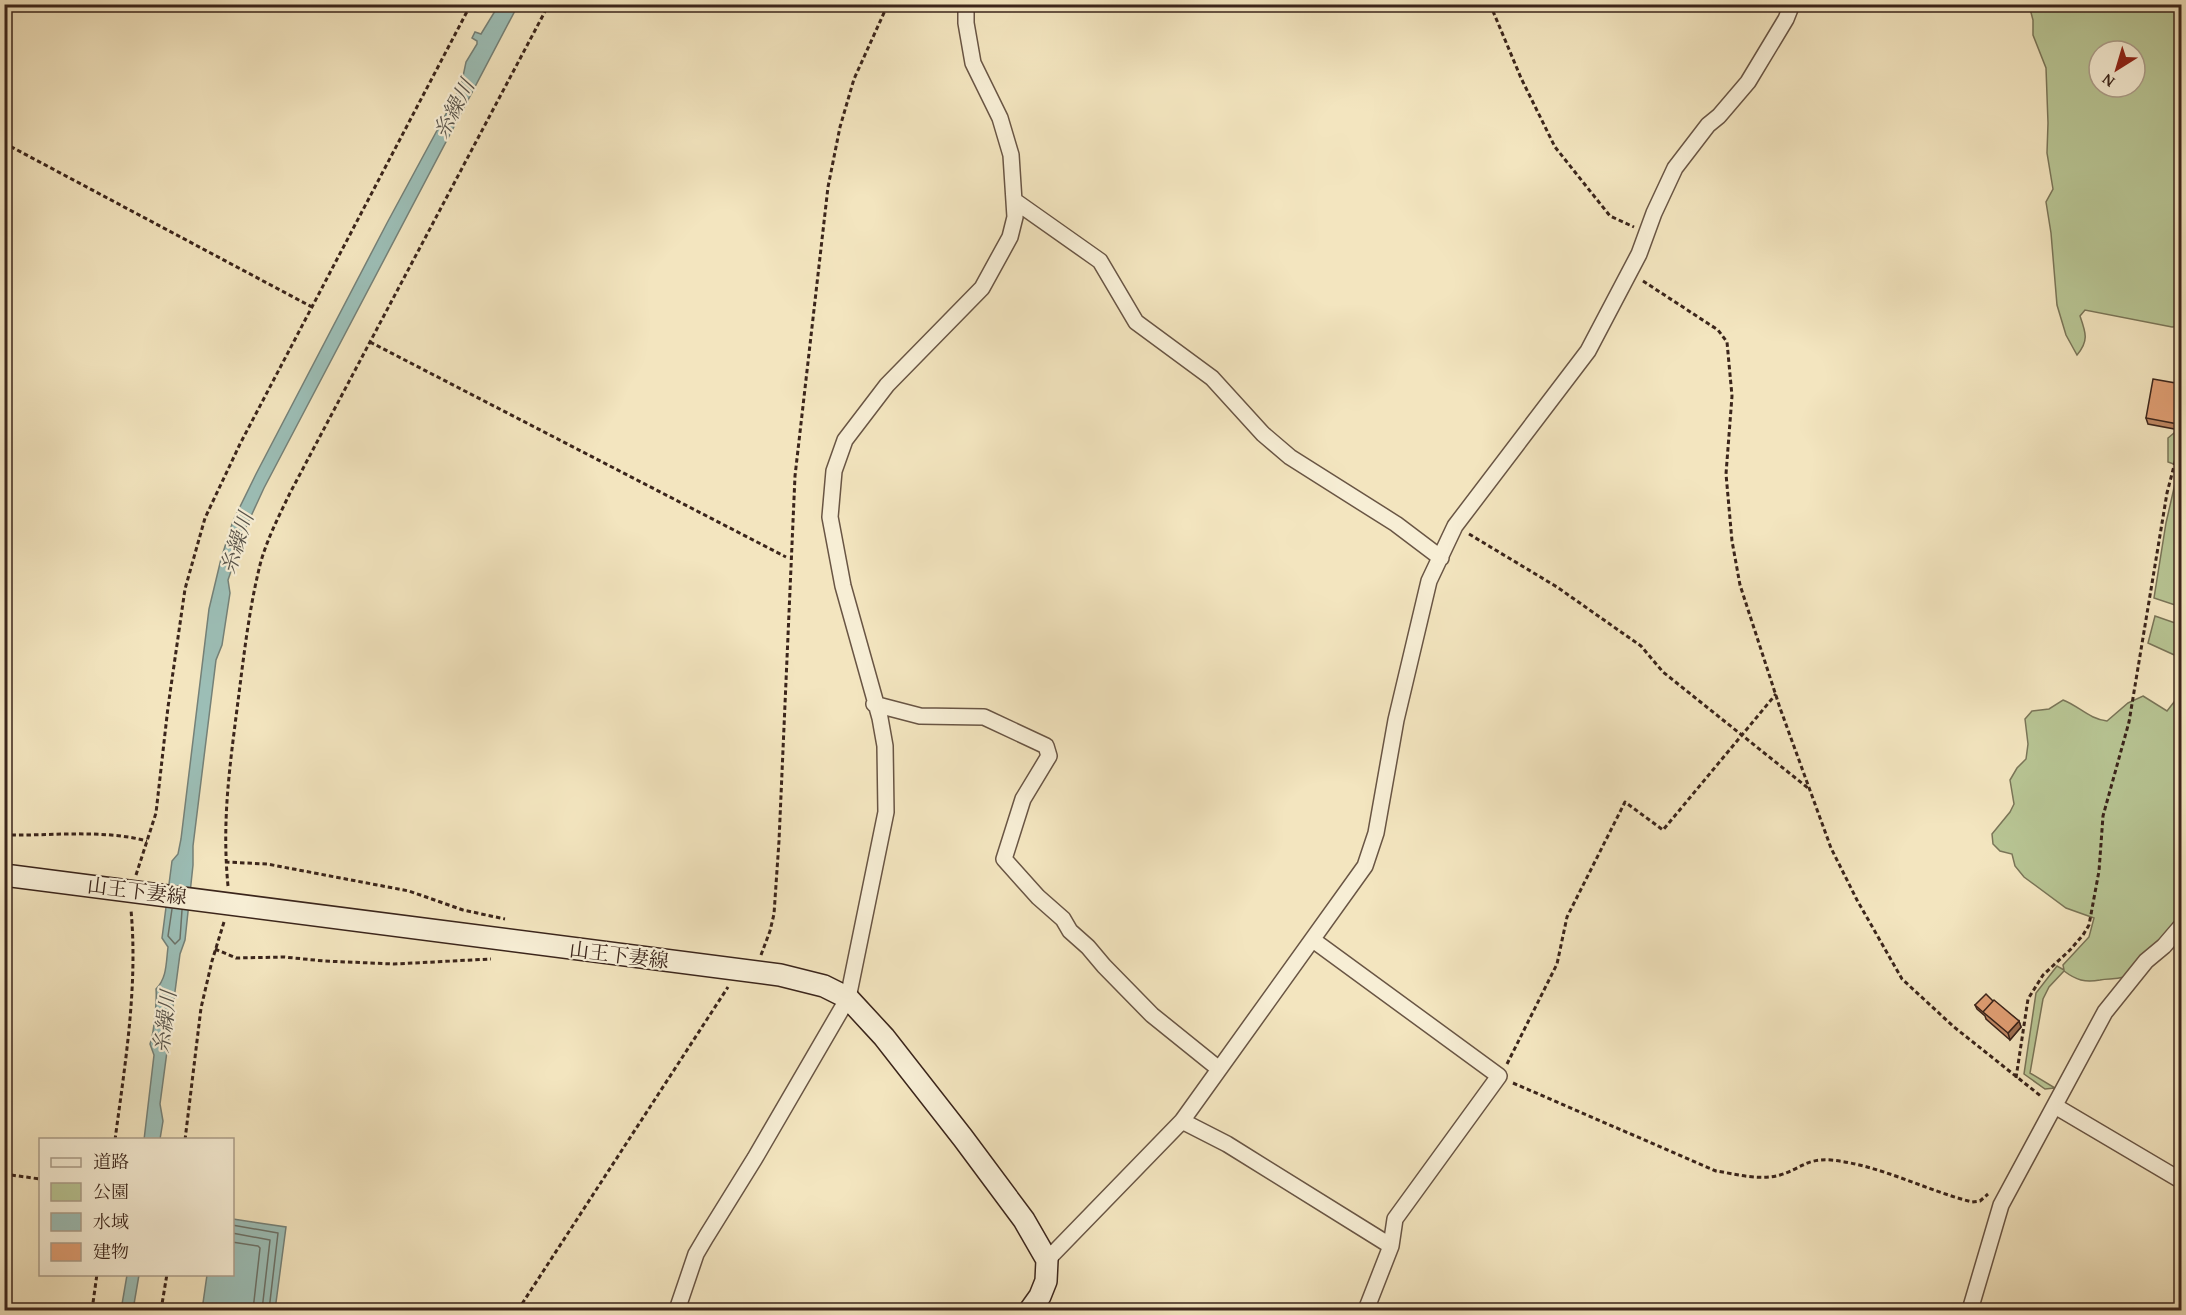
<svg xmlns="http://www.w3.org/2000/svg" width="2186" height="1315" font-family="'Gentium Book Plus','Noto Serif JP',serif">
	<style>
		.green { fill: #b8c594; stroke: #7a7558; stroke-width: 1.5; fill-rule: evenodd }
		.water { fill: #9cbeb6; stroke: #758178; stroke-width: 1.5 }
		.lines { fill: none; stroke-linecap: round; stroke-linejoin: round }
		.shore { stroke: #6c7268; stroke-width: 1.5 }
		.street-casing { stroke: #695544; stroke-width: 18 }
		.secondary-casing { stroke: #3b251b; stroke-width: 24 }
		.path { stroke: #3b251b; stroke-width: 3; stroke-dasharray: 4.5 3; stroke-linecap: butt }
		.street { stroke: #f7eed5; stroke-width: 15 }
		.secondary { stroke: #f7eed5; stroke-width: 21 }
		.wall { fill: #c18964; stroke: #3b251b; stroke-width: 1.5 }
		.shaded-wall { fill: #9d6f51; stroke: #3b251b; stroke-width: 1.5 }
		.building { fill: #e09f74; stroke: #3b251b; stroke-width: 1.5 }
		.labels { text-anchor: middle; stroke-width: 4.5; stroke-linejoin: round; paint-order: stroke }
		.street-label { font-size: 20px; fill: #3b251b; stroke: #f7eed5 }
		.water-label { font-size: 21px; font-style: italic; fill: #58534a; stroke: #f7eed5 }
	</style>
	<rect width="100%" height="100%" fill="#f3e5bf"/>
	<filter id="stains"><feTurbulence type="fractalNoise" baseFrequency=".00333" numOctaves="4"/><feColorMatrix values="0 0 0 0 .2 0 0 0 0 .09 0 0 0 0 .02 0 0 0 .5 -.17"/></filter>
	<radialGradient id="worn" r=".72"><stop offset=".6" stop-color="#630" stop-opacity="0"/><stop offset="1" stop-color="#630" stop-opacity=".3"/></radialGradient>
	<!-- green -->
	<path class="green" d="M2029 5H2181V326L2172 327 2085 310 2080 316C2086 333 2089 341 2077 355L2066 335 2057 305 2051 233 2046 202 2053 189 2047 153 2048 123 2046 68 2033 35V20ZM2099 51H2135V87H2099Z
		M2180 428H2181V607L2154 598 2166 523 2179 466 2168 462V438Z
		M2155 616 2181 625V658L2148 643Z
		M2143 696 2167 711 2178 697H2181L2182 906 2175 923 2124 977C2114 980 2108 978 2100 980 2085 983 2076 980 2064 971L2049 987 2043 999 2030 1073 2055 1088 2045 1089 2024 1074 2036 993 2057 966 2064 970 2063 965 2089 937 2094 918 2066 908 2024 877 2015 866 2012 854 2000 851 1993 844 1992 834 2010 812 2014 804 2010 780 2017 768 2026 759 2028 744 2025 719 2032 711 2049 709 2063 700C2079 706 2089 719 2107 721L2128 703Z"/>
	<!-- water -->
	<path class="water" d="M502 5H518L264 488 246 527 228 580 230 593 222 645 216 660 193 846V865L185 940 180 954 160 1104 163 1121 160 1139 144 1140 154 1055 150 1044C154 1034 157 1000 156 989 167 978 166 963 168 947L162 938 172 861 178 854 181 839 209 609 221 559 233 521 256 474 387 223 461 86 466 62 477 44V41L472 38 475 32 481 34 495 11Z
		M233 1219 286 1227 275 1310H202L207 1275 232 1274Z
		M127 1275H139L133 1310H121Z"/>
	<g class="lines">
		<!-- shore -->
		<path class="shore" d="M172 909 168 936 175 944 180 939 182 910
			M232 1225 278 1233 269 1310
			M232 1233 270 1240 262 1310
			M232 1242 258 1246 260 1248 253 1310"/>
		<defs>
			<path id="street" d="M1015 201 1100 261 1136 322 1212 378 1263 434 1290 457 1396 524 1441 558
				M874 704 920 716 984 717 1046 746 1049 756 1023 799 1004 859 1038 897 1063 919 1070 931 1088 947 1104 966 1152 1015 1219 1069
				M1313 940 1499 1076 1395 1219 1391 1246
				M2055 1106 2182 1181
				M1182 1121 1227 1144 1391 1246 1366 1310
				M1047 1260 1182 1121 1365 866 1376 833 1396 720 1429 581 1455 526 1588 351 1639 254 1654 213 1675 168 1708 125 1719 116 1748 82 1786 19 1792 4
				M677 1310 696 1254 706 1237 755 1158 848 998 886 812 885 746 880 718 843 586 830 517 834 471 845 440 887 385 982 288 1010 237 1015 217 1011 155 1000 118 973 63 966 23V4
				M1970 1310 2001 1205 2105 1012 2146 961 2164 946 2182 925"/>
			<path id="secondary" d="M4 875 780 975 824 986 848 998 884 1037 963 1138 1024 1220 1047 1260 1046 1281 1040 1296 1030 1310"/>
		</defs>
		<!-- street casing -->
		<use href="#street" class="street-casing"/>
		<!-- secondary casing -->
		<use href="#secondary" class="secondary-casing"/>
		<!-- path -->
		<path class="path" d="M1490 4 1521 78 1555 147 1610 216 1634 227
			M4 143 312 307
			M1643 281 1718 330 1727 342 1732 396 1726 474 1732 541 1740 585 1780 708 1831 848 1857 900 1902 979 1954 1027 2042 1097
			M370 342 786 557
			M1469 534 1557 587 1641 646 1663 672 1808 788
			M4 835C52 836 102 829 147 841
			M225 862 267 864 409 891 463 910 505 919
			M136 875 156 813 168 707 185 589 205 518 240 444 471 4
			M228 886C222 823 229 772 237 709 243 663 248 615 259 569 265 543 278 518 290 493L549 4
			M215 949 236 958 284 957 324 961 394 964 491 959
			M761 955 770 931 774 914 779 841 795 476 828 187 840 127 854 79 888 4
			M1507 1064 1557 964 1567 917 1625 802 1663 830 1776 694
			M2016 1078 2028 999 2043 975 2070 950 2083 935 2089 925 2099 871 2103 816 2129 722 2167 493 2182 435
			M1513 1083 1716 1171C1736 1174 1760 1181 1780 1175 1800 1169 1807 1158 1831 1160 1880 1165 1925 1190 1972 1202L1980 1201 1988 1194
			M115 1140C125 1064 138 987 131 910
			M185 1140 201 1008 212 961 224 922
			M4 1174 40 1179
			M92 1310 97 1274
			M161 1310 167 1274
			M518 1310 728 987"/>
		<!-- street -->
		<use href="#street" class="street"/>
		<!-- secondary -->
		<use href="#secondary" class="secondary"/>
	</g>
	<!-- wall -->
	<path class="wall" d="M2181 384 2180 430 2148 424 2146 418Z
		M1993 1001 2019 1021 2021 1027 2010 1040 1986 1019 1985 1016 1977 1009 1975 1005Z"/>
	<!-- shaded-wall -->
	<path class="shaded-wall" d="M2181 404V423L2180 430 2178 424Z
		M2019 1021 2021 1027 2010 1040 2008 1033Z"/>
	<!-- building -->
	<path class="building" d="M2153 379 2181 384V404L2178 424 2146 418Z
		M1986 994 1993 1001 1983 1012 1984 1013 1975 1005Z
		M1994 1000 2019 1021 2008 1033 1983 1012Z"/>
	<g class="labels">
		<!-- street labels -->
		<g class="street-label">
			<text transform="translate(137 891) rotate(7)" y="7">山王下妻線</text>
			<text transform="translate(619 955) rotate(7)" y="7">山王下妻線</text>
		</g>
		<!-- water labels -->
		<g class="water-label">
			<text transform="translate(454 109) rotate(-62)" y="7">糸繰川</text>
			<text transform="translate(237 543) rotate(-72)" y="7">糸繰川</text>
			<text transform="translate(165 1022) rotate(-83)" y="7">糸繰川</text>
		</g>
	</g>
	<!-- margin -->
	<rect width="2186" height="1315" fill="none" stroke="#f3e5bf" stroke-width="24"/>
	<rect x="6" y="6" width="2174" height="1303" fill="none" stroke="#3b251b" stroke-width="3"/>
	<rect x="12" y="12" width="2162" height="1291" fill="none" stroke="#3b251b" stroke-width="1.5"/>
	<!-- legend -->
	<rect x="39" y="1138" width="195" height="138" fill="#f7eed5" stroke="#ac9e8b" stroke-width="1.5"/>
	<rect x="51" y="1158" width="30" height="9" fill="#f7eed5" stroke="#ac9e8b" stroke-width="1.5"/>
	<text x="93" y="1168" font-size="18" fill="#3b251b">道路</text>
	<rect x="51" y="1183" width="30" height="18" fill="#b8c594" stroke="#ac9e8b" stroke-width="1.5"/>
	<text x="93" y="1198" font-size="18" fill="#3b251b">公園</text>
	<rect x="51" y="1213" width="30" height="18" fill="#9cbeb6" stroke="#ac9e8b" stroke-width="1.5"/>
	<text x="93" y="1228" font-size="18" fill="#3b251b">水域</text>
	<rect x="51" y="1243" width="30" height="18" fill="#e09f74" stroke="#ac9e8b" stroke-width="1.5"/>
	<text x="93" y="1258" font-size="18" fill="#3b251b">建物</text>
	<!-- north arrow -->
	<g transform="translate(2117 69) rotate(217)"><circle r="28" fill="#f7eed5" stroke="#ac9e8b" stroke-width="1.5"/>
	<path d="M0-4.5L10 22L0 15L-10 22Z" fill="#8f2418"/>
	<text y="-9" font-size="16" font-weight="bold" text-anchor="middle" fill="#3b251b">N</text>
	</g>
	<rect width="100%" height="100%" filter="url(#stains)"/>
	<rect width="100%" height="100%" fill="url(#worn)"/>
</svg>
